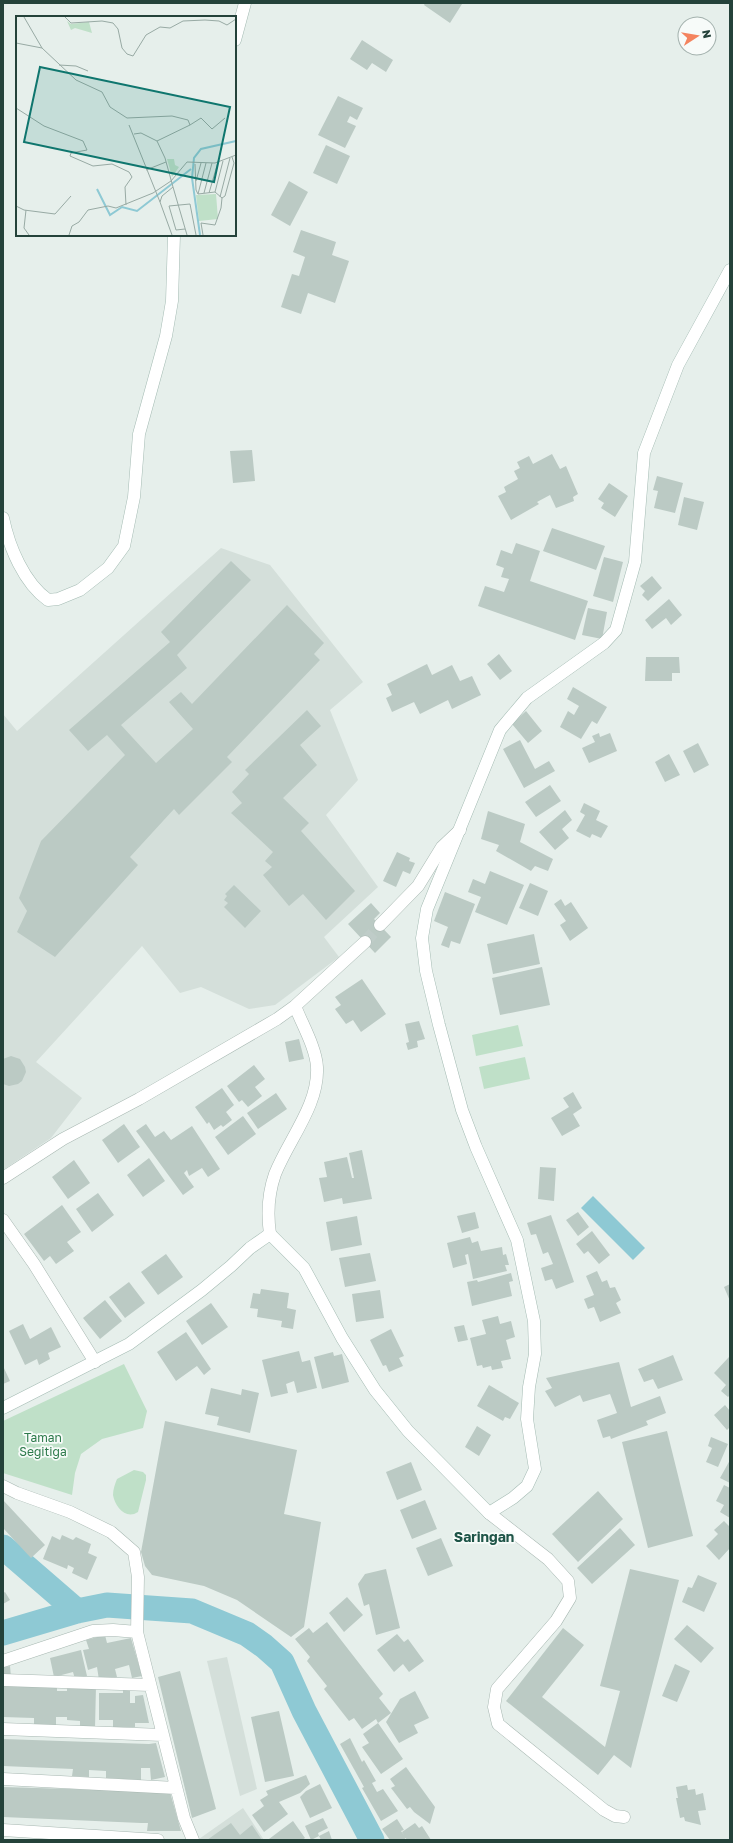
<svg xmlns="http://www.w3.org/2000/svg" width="733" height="1843" font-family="'Golos Text',sans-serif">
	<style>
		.built { fill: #d4dfda }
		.green { fill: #bfe0c8 }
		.water { fill: #8ec9d4 }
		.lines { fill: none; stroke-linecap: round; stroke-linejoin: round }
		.river { stroke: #8ec9d4; stroke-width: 25 }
		.building { fill: #bbcac4 }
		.street-tunnel { stroke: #bfccc8; stroke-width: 12; stroke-dasharray: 12 6; stroke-linecap: butt }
		.street-casing { stroke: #a8b8b2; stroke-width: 13 }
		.secondary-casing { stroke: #a4bbb3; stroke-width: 13 }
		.street { stroke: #fff; stroke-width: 12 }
		.secondary { stroke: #fff; stroke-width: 12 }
		.labels { text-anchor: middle; stroke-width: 3.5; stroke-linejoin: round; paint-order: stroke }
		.park-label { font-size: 12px; fill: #2d7a4b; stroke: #f7fbf9 }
		.quarter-label { font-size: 14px; font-weight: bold; fill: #1f5548; stroke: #f7fbf9 }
		.inset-river { fill: none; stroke: #8ec9d4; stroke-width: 2 }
		.inset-road { fill: none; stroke: #98aaa4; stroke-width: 1 }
		.view { fill: #0f766e; fill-opacity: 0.15; stroke: #0f766e; stroke-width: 2 }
		.inset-edge { fill: none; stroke: #24423a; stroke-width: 2 }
	</style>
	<rect width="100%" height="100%" fill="#e6efeb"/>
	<!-- built -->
	<path class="built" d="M221 548 270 565 363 682 330 710 358 780 326 815 378 887 324 937 339 957 275 1005 249 1009 201 987 180 993 142 946 36 1062 82 1098 51 1138 3 1170V714L17 731Z
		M227 1657 257 1789 240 1796 207 1661Z
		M243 1808 264 1840H200L199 1839Z"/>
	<!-- green -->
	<path class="green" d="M518 1025 523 1046 476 1056 472 1035Z
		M525 1057 530 1079 484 1089 479 1067Z
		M124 1364 147 1411 143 1428 102 1439 81 1454 75 1473 72 1495 3 1473V1421Z
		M134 1470 143 1472 146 1475V1480L138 1512C126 1520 115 1507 113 1495 113 1489 115 1484 117 1479Z"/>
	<!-- water -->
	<path class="water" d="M593 1196 645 1248 633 1260 581 1208Z"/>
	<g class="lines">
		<!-- river -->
		<path class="river" d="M3 1547 77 1611
			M3 1633 77 1611 107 1605 192 1611 247 1634 264 1646 282 1662 304 1711 372 1840"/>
	</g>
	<!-- building -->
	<path class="building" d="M425 3H461L462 4 450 23 424 5Z
		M362 40 393 60 386 72 372 63 367 70 350 59Z
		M338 96 363 108 357 120 350 116 347 122 356 126 345 148 318 135Z
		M326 145 350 156 337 184 313 173Z
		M289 181 308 192 290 226 271 215Z
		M301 230 336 242 332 255 349 261 335 303 308 293 301 314 281 307 292 274 299 276 305 257 293 252Z
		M252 450 255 481 233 483 230 451Z
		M552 454 560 469 566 466 578 494 573 497 574 501 556 508 550 495 537 502 539 504 511 520 498 496 506 492 504 487 518 479 514 471 520 468 517 462 529 456 533 464Z
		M657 476 683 483 675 513 654 508 658 491 653 490Z
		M609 483 628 496 615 517 601 508 604 503 598 499Z
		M684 497 704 502 697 530 678 525Z
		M552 528 605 546 596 570 543 551Z
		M516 543 540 551 530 581 588 601 575 640 478 606 485 586 504 592 509 579 501 577 504 568 496 565 501 550 512 554Z
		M604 557 623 562 613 602 593 596Z
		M231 561 251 580 177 655 187 668 121 725 156 763 193 729 169 702 181 692 192 704 287 605 324 643 314 654 320 660 227 757 232 762 179 815 174 809 130 857 138 865 55 957 17 932 27 911 19 898 41 841 125 755 107 735 88 751 69 730 170 642 161 632Z
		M652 576 662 588 648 601 642 595 645 591 640 586Z
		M669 599 682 615 671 625 666 618 652 629 645 620Z
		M588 608 607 612 602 639 582 635Z
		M499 654 512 671 500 680 487 664Z
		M646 657H679L680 673H672V681H645Z
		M427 664 432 675 452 665 460 681 472 676 481 695 452 709 448 700 420 714 414 702 392 712 386 698 392 695 387 684Z
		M573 687 607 707 597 724 592 721 581 739 560 727 568 711 574 715 579 706 567 699Z
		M307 710 321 726 300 745 317 765 283 798 309 823 301 831 355 891 326 920 303 894 289 906 263 875 272 867 265 861 273 852 231 813 242 803 232 792 249 774 245 770Z
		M526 711 542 731 528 743 512 724Z
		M599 733 600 737 610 733 617 751 589 763 582 748 595 742 592 736Z
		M520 740 535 769 549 761 555 771 524 788 503 749Z
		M698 743 709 765 694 773 683 751Z
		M669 754 680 775 665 782 655 762Z
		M550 785 561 801 536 817 525 802Z
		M584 803 600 811 596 820 608 826 601 838 592 834 590 838 576 831 585 815 580 812Z
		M565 810 572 820 562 829 569 838 555 850 539 832Z
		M488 811 525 824 520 842 553 859 548 871 535 866 531 871 496 851 499 845 481 839Z
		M397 852 410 858 409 861 415 863 410 874 403 871 396 887 383 881Z
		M490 871 524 885 507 925 475 912 481 897 468 892 473 879 485 884Z
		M530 883 548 891 538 916 519 908Z
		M234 885 261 911 245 928 224 907 228 903 224 900 227 896 225 894Z
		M445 892 475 904 460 944 451 941 449 948 441 945 448 927 434 921Z
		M561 899 565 906 571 902 588 928 570 941 560 925 566 921 554 904Z
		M371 903 380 913 374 919 391 937 375 953 348 924Z
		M534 934 540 964 493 974 487 944Z
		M542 967 550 1005 500 1015 492 978Z
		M362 979 386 1014 361 1032 353 1020 346 1024 335 1009 341 1005 335 997Z
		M419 1021 425 1039 417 1041 418 1047 408 1050 406 1043 409 1042 405 1024Z
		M299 1039 304 1059 289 1062 285 1042Z
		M11 1056 20 1059 25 1067 26 1072 22 1081 18 1084 9 1086 3 1084V1059Z
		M254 1065 265 1079 255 1087 262 1096 248 1107 242 1100 239 1102 227 1086Z
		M222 1088 234 1105 226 1112 232 1120 223 1127 221 1125 214 1130 209 1122 207 1124 195 1107Z
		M573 1092 582 1108 573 1114 580 1126 562 1136 551 1118 569 1107 563 1098Z
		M276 1093 287 1109 258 1129 247 1113Z
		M243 1116 256 1134 228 1155 215 1137Z
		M124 1124 140 1147 118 1163 102 1140Z
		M146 1124 155 1137 164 1131 171 1140 192 1126 220 1169 208 1177 202 1168 189 1176 187 1170 184 1173 194 1187 183 1195 136 1131Z
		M362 1150 372 1199 343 1204 342 1198 324 1202 319 1178 327 1177 324 1162 347 1157 352 1178H354L349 1153Z
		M149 1158 165 1181 143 1197 127 1175Z
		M74 1160 90 1183 68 1199 52 1177Z
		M540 1167 556 1168 554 1201 538 1199Z
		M98 1193 114 1215 92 1232 76 1209Z
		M62 1205 81 1232 67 1242 74 1251 56 1264 50 1256 44 1261 24 1234Z
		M475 1212 479 1228 462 1233 457 1216Z
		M578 1212 589 1227 578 1236 566 1220Z
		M551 1215 574 1282 556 1289 552 1279 545 1281 541 1268 553 1264 548 1252 543 1254 536 1234 531 1235 527 1223Z
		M357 1216 362 1245 331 1251 326 1222Z
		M592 1231 610 1255 599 1264 588 1251 584 1254 576 1244Z
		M470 1237 472 1243 478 1241 481 1251 502 1247 503 1255 506 1254 509 1265H505L507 1271 473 1279 468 1254 465 1255 467 1264 453 1268 447 1243Z
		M370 1253 376 1281 345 1287 339 1258Z
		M166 1254 183 1277 158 1295 141 1272Z
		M597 1271 602 1282 607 1280 610 1288 615 1287 621 1300 616 1303 621 1313 600 1322 594 1307 588 1309 584 1299 594 1295 586 1276Z
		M511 1273 513 1281 509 1282 512 1296 472 1306 467 1282 477 1280 478 1282Z
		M129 1282 145 1303 125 1318 109 1297Z
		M730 1284V1301L724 1287Z
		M261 1289 289 1293 287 1308 296 1310 293 1329 281 1327 282 1321 257 1317 258 1309 250 1308 253 1293 260 1294Z
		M380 1290 384 1318 356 1322 352 1294Z
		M105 1300 122 1321 100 1339 83 1318Z
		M211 1303 228 1327 202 1345 186 1321Z
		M498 1316 500 1324 511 1321 515 1337 506 1340 511 1359 501 1361 503 1368 492 1370 491 1366 483 1368 482 1365 477 1366 470 1338 486 1334 482 1320Z
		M23 1324 30 1339 51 1327 61 1347 48 1353 50 1359 39 1365 37 1359 25 1365 9 1331Z
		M464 1325 468 1340 458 1342 454 1327Z
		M391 1329 404 1356 399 1358 403 1366 389 1372 386 1365 383 1366 370 1340Z
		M186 1332 211 1369 204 1375 197 1366 176 1381 157 1352Z
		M299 1351 302 1362 310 1360 317 1388 297 1393 294 1381 286 1384 288 1393 271 1397 262 1360Z
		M333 1352 334 1356 342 1354 349 1382 322 1389 314 1357Z
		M673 1355 683 1380 658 1389 653 1379 644 1382 638 1369Z
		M729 1357 730 1395 728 1397 721 1391 726 1385 714 1373Z
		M619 1362 631 1407 660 1396 666 1413 646 1421 648 1425 611 1439 610 1436 603 1438 597 1420 617 1413 610 1394 583 1402 580 1395 555 1407 545 1391 552 1388 546 1378Z
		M3 1366 10 1381 3 1384Z
		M489 1385 519 1403 510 1419 505 1417 503 1421 477 1406Z
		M211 1388 241 1395 242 1389 259 1393 250 1433 217 1425 219 1417 205 1414Z
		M725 1405 730 1411V1427L727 1430 714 1415Z
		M165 1421 297 1450 284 1514 321 1522 304 1627 291 1637 237 1600 204 1586 152 1575 145 1566 141 1552Z
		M477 1426 491 1435 479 1456 465 1447Z
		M667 1431 693 1536 648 1548 622 1442Z
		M711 1437 728 1444 718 1467 706 1462 712 1448 708 1446Z
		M730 1460V1483L720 1478Z
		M411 1462 422 1490 397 1500 386 1472Z
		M724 1485 730 1488V1518L720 1512 724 1505 716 1501Z
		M598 1491 623 1519 578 1562 552 1534Z
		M3 1500 45 1545 31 1558 3 1528Z
		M425 1500 437 1529 412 1539 400 1510Z
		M724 1521 730 1527V1548L719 1560 706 1546 718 1534 714 1530Z
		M620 1528 635 1545 592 1584 577 1568Z
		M62 1535 73 1540 76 1537 91 1544 88 1553 97 1557 87 1580 72 1573 74 1568 68 1565 67 1569 43 1559 52 1536 60 1540Z
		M441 1538 453 1566 428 1576 416 1548Z
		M386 1569 400 1628 376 1635 369 1604 364 1606 358 1584 365 1574Z
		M630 1569 679 1580 631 1768 614 1755 598 1775 506 1701 563 1628 584 1645 542 1697 605 1747 620 1691 600 1686Z
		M698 1575 717 1583 704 1612 682 1602 688 1587 692 1588Z
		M5 1592 10 1600 3 1604V1593Z
		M347 1597 363 1615 344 1632 329 1613Z
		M327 1622 383 1694 379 1698 391 1713 378 1723 376 1719 362 1729 354 1718 349 1721 324 1689 327 1686 307 1661 310 1657 295 1639 309 1628 313 1633Z
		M687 1625 714 1648 701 1663 674 1639Z
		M397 1634 404 1642 408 1639 424 1661 409 1672 403 1664 394 1672 377 1650Z
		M105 1635 107 1643 131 1638 142 1676 132 1678 129 1665 115 1669 117 1677 99 1680 97 1667 88 1670 83 1650 89 1649 86 1640Z
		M81 1650 87 1676 75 1679 73 1672 54 1677 50 1658Z
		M675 1664 690 1671 677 1702 662 1696Z
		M10 1666 11 1677 3 1678V1667Z
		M180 1671 216 1809 192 1818 158 1677Z
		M3 1683 57 1684V1691H67V1688L96 1686 95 1728H80V1721L67 1720V1717H56V1725H34V1718L3 1717Z
		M130 1687V1703H135V1696L143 1695 149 1723H135V1727H113V1720H99V1693H123V1688Z
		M415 1691 429 1718 414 1725 418 1733 399 1743 386 1722 400 1699Z
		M279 1711 294 1776 265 1782 251 1717Z
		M378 1723 403 1759 381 1774 362 1747 369 1743 363 1734Z
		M350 1738 362 1762 364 1760 376 1781 372 1783 377 1792 383 1789 398 1811 381 1821 362 1788 364 1787 340 1744Z
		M3 1739 149 1744 156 1743 165 1777 151 1780 150 1768H141V1780L106 1778V1771L89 1770V1777L72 1776 73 1769 3 1766Z
		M406 1767 435 1807 430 1824 414 1812 410 1807 407 1809 391 1788 395 1786 390 1779Z
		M306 1775 310 1784 300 1793 279 1802 288 1814 264 1832 252 1815 264 1806 260 1800 268 1795 266 1791Z
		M320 1784 332 1808 310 1818 300 1797 306 1791Z
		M687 1785 688 1790 695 1789 696 1795 703 1793 706 1810 698 1811 701 1825 685 1821 684 1817 680 1818 676 1798H678L676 1787Z
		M3 1787 170 1792 181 1831H147L148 1823H141L3 1817Z
		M323 1818 328 1828 318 1833 319 1836 311 1840 305 1826Z
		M397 1819 404 1830 401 1831 406 1838 403 1840H390L382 1829Z
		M293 1821 305 1838 302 1840H270L269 1839Z
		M231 1823 240 1835 252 1825 262 1840H207Z
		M415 1823 419 1828 422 1826 431 1840H407L402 1832Z
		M329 1831 332 1840H321L319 1836Z"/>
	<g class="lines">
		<!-- street-tunnel -->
		<path class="street-tunnel" d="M365 942 380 925"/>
		<defs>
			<path id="street" d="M380 925 418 886 442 847 460 830
				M3 1178 63 1139 139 1099 277 1019 295 1006 365 942
				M3 1220 34 1264 95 1362
				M270 1234C267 1213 268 1194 275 1174 289 1139 319 1105 317 1067 316 1048 302 1024 295 1006
				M3 1486 17 1493 70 1512 111 1532 134 1552 138 1577 137 1632 184 1818 193 1840
				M489 1513 548 1559 568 1581 570 1598 556 1621 497 1689 494 1707 498 1724 604 1810 615 1816 624 1817
				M3 1661 93 1631 113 1630 137 1632
				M3 1680 150 1685
				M3 1729 163 1735
				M3 1779 176 1788
				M3 1830 158 1840"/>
			<path id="secondary" d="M235 40 245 3
				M3 518C9 547 24 583 48 600L58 599 80 590 108 568 124 546 134 497 139 434 166 336 172 301 174 235
				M3 1408 129 1344 202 1290 231 1266 250 1248 270 1234 304 1268 342 1338 375 1390 408 1431 489 1513 513 1498 527 1486 535 1469 527 1419 529 1387 535 1354 534 1321 517 1240 476 1147 462 1110 439 1025 426 971 422 938 427 909 500 730 527 698 604 643 616 630 635 562 644 453 678 365 730 270"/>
		</defs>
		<!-- street casing -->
		<use href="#street" class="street-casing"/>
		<!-- secondary casing -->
		<use href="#secondary" class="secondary-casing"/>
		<!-- street -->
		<use href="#street" class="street"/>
		<!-- secondary -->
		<use href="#secondary" class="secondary"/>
	</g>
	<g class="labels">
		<!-- park labels -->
		<g class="park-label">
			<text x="43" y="1442">Taman<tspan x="43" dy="14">Segitiga</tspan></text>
		</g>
		<!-- quarter labels -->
		<g class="quarter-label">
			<text x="484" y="1542">Saringan</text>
		</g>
	</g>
	<!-- overview -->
	<g transform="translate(16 16)">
		<rect width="220" height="220" fill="#e6efeb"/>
		<path d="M51 5 55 8 73 6 76 17 59 12 55 14ZM151 143H158L159 149 163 151 156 161ZM200 178 202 203 183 205 180 179Z" fill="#bfe0c8"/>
		<path class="inset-river" d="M81 173 94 199 106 191 121 195 175 153M184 219 176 162 178 142 185 133 220 125"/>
		<path class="inset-road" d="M8 1 26 32M49 1 55 7 86 5 97 7 102 13 106 32 111 38 117 40 130 19 144 11 154 12 167 5 189 4 203 5 211 9 220 3M0 27 26 32 60 64 86 76 94 91 111 102 156 100 172 104 174 109 141 125 149 142 157 171 146 180 144 186 156 219M43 49 60 50 72 55M0 92 28 110 67 125 71 134 55 137 54 140 77 150 96 148 113 156 116 161 109 171 110 189M113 109 144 186M174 109 185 102 196 113 209 102M118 118 125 117 141 125M179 148 180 174 182 178M130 154 150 146M180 165 185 147M157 171 171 219M199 176 207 145M188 177 196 147M193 177 202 146M204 181 214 142M206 182 209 180 218 147 216 141M0 190 8 194 39 198 55 180M10 194 8 212 13 219M169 213 160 214 153 190 174 188 180 219M53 219 56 210 63 206 72 194 92 190 100 192 137 177 155 165 171 146 199 147 220 139M187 219 185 207 199 209 205 192 206 182 199 176 182 178 190 147"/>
		<path class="view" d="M24 51 214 91 198 166 8 126Z"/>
		<rect width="220" height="220" class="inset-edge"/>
	</g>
	<!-- border -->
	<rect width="733" height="1843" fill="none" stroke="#24423a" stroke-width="8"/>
	<!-- north arrow -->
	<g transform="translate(697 36) rotate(78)"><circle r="19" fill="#f7fbf9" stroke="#a3b1ad"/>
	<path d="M0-3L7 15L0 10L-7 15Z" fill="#f4845f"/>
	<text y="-6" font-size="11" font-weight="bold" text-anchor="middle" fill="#24423a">N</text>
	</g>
</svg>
